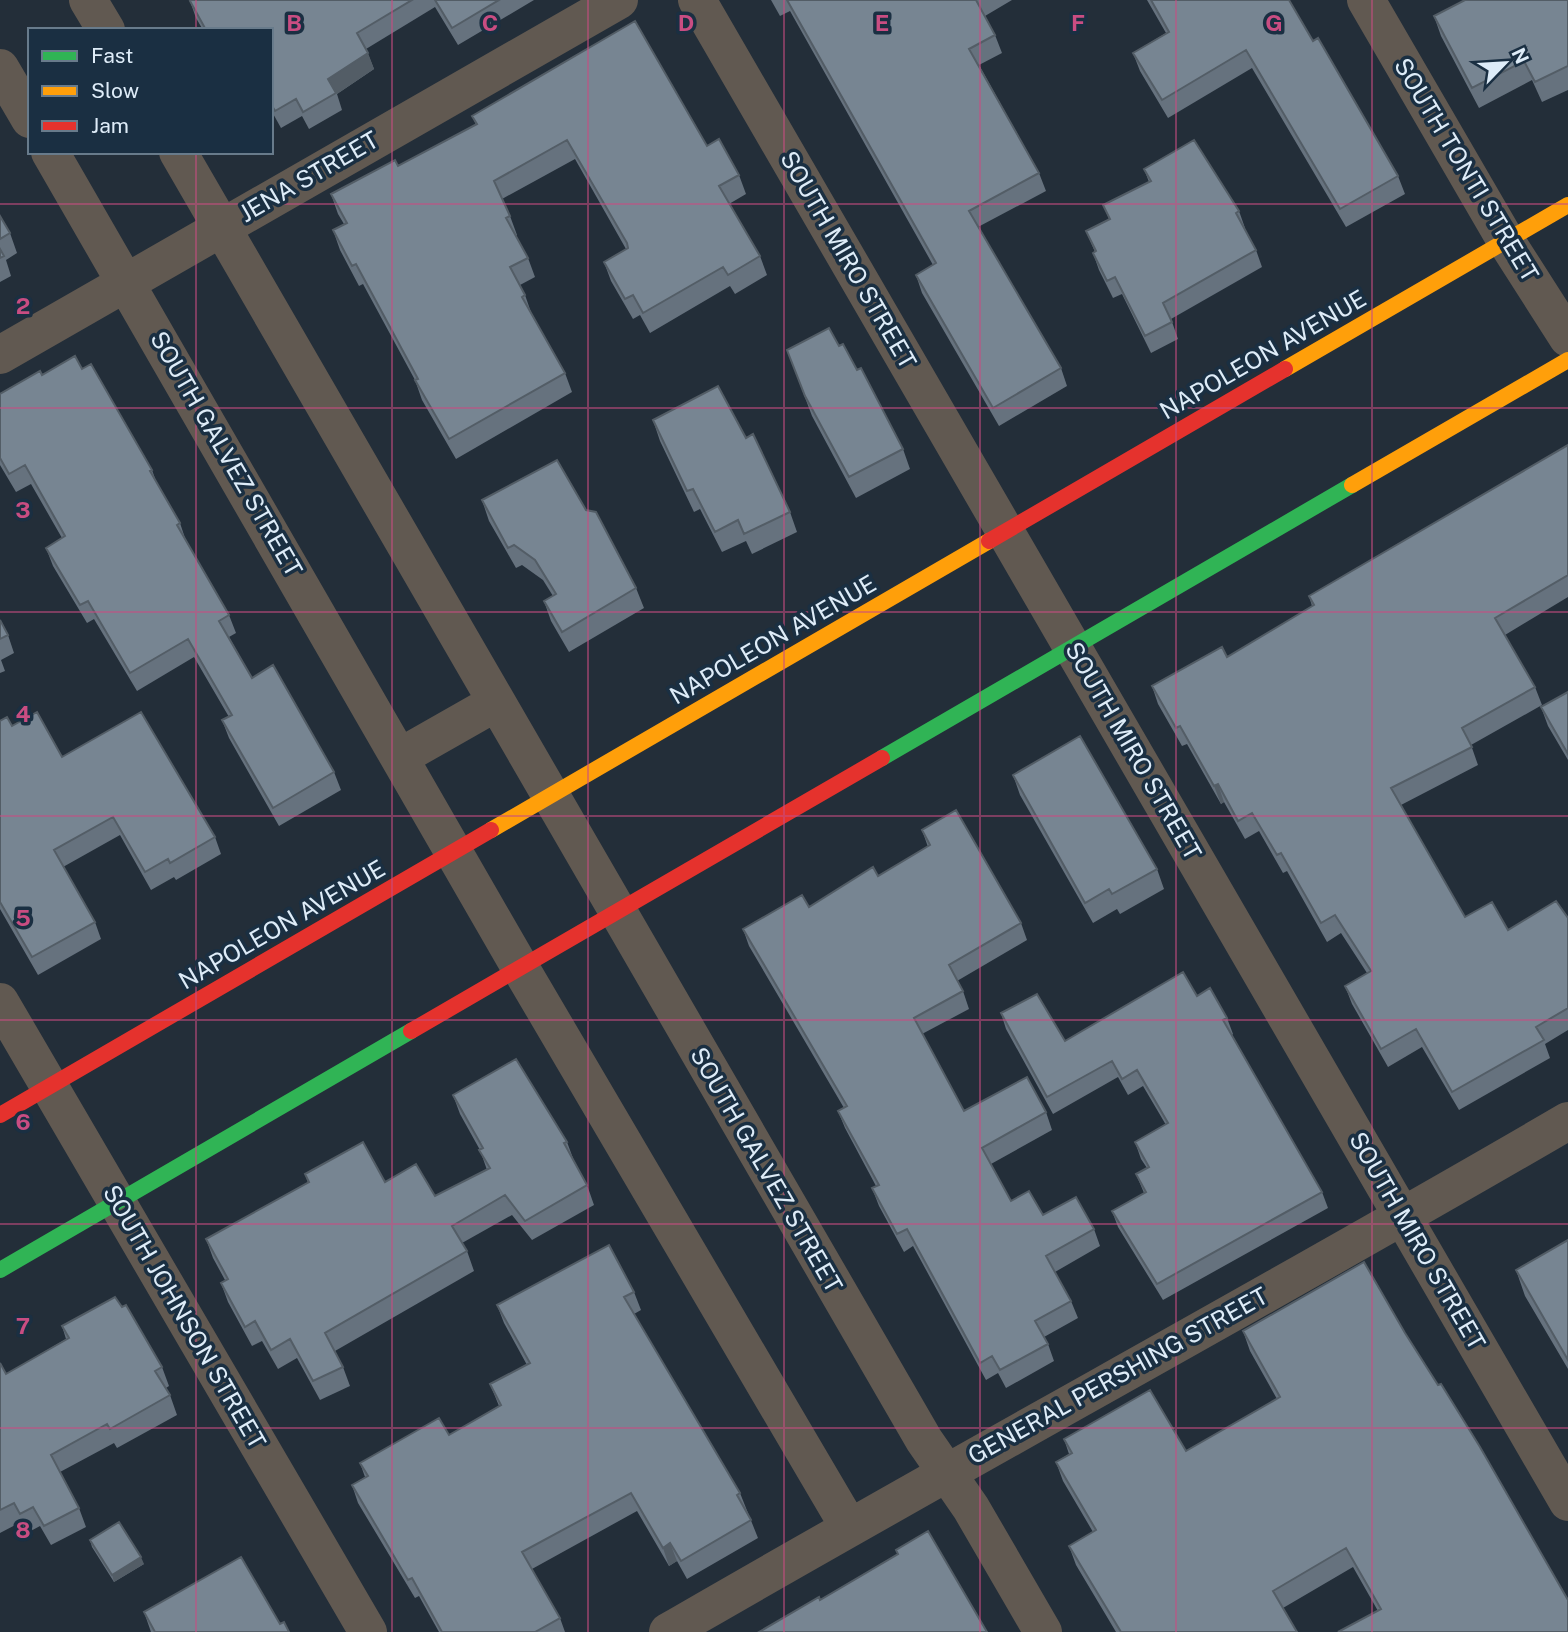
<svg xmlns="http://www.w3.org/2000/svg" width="1568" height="1632" font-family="'Public Sans',sans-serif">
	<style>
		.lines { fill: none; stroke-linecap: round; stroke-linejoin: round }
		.street { stroke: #615951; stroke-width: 38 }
		.fast { stroke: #30b455; stroke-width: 16 }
		.slow { stroke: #ff9f0a; stroke-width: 16 }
		.jam { stroke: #e5322d; stroke-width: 16 }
		.wall { fill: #66727e }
		.shaded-wall { fill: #535d66 }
		.building { fill: #778592; stroke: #535d66; stroke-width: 2 }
		.grid { fill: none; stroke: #c94d82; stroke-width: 2; stroke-opacity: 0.55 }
		.labels { text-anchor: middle; stroke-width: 7; stroke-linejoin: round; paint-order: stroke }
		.street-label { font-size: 24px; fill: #deecf8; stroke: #1a2f42 }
		.grid-label { font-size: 23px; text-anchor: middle; font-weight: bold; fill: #c94d82; stroke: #1a2f42; stroke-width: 7; stroke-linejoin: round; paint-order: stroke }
	</style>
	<rect width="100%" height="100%" fill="#232e39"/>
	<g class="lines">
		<!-- street -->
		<path class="street" d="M88 0 106 30
			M697 0 1568 1502
			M1366 0 1506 241 1568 338
			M0 68 30 119
			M50 152 521 969 849 1527
			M178 152 924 1440 971 1508 1043 1632
			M0 355 619 0
			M400 757 495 703
			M0 1002 368 1632
			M668 1632C966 1459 1270 1295 1568 1121"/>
		<!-- fast -->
		<path class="fast" d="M882 758 1352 485
			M0 1270 411 1031"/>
		<!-- slow -->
		<path class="slow" d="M1285 369 1568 205
			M1352 485 1568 360
			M491 830 989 541"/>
		<!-- jam -->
		<path class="jam" d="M989 541 1285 369
			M411 1031 882 758
			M0 1115 491 830"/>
	</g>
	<!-- wall -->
	<path class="wall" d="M192 0H534L458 45 435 7 366 49 374 69 337 94 342 110 309 129 302 116 281 128 271 110V30H203L196 18 190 1Z
		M771 0H1012L985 16 995 35 1002 53 979 65 1039 173 1046 191 978 227 1061 368 1067 386 999 426 922 293 916 275 933 265 790 11 780 16Z
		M1147 0H1289L1313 41 1398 176 1405 194 1346 227 1252 68 1168 118 1140 71 1133 53 1166 33Z
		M1568 0V90L1542 102 1532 80 1479 108 1441 36 1434 16Z
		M472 116 707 146 739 175 746 194 729 204 760 256 767 275 735 294 730 286 650 333 640 315 633 319 611 281 604 262 626 249 575 159 502 199 510 216 517 235 516 236 528 258 535 277 520 285 525 295 532 315 565 373 572 392 456 459 422 400 415 380 363 284 359 286 340 250 333 230 344 224 338 214 331 194 398 166 476 125Z
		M1144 169 1239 211 1245 228V229L1256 250 1262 267 1171 319 1178 339 1151 353 1122 294 1113 298 1099 270 1093 253 1095 252 1086 231 1109 219 1103 205 1149 182Z
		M0 216 10 233 17 253 6 260 11 276 0 282Z
		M839 346 857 370 903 449 910 469 856 498 812 416 787 350Z
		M82 369 152 470 157 484 180 523 186 541 229 615 236 633 229 637 252 678 334 772 341 790 279 826 229 738 222 720 229 717 194 657 137 691 94 619 87 623 53 566 46 548 62 538 31 484 16 492 0 465V394L42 375Z
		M653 420 746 438 790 512 797 532 752 554 746 541 722 552 700 509 694 512 660 441Z
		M1568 445V597L1505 635 1535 687 1542 705 1471 745 1478 765 1401 805 1465 917 1508 930 1568 918V1030L1545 1044 1550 1058 1459 1110 1422 1047 1388 1067 1352 1004 1345 986 1367 973 1341 933 1327 942 1287 871 1283 873 1259 831 1245 839 1224 802 1221 804 1187 744 1182 746 1158 704 1152 686 1227 657 1312 606 1309 596Z
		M482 500 586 510 636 588 644 608 569 652 551 621 544 601 553 596 543 580 522 565 516 568 489 521Z
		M0 620 8 635 14 653 1 660 5 671 0 673Z
		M1568 692V760L1548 726 1541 707Z
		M0 721 12 726 62 757 215 837 221 854 176 880 174 877 151 890 120 835 63 867 95 922 101 939 38 975 0 909Z
		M1013 775 1157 869 1164 889 1120 914 1117 909 1093 923 1020 795Z
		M922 830 1021 923 1027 940 957 981 963 991 969 1009 922 1034 964 1111 1046 1112 1052 1130 991 1164 1011 1201 1043 1215 1094 1229 1100 1246 1055 1272 1071 1301 1078 1318 1044 1337 1048 1344 1054 1361 1006 1388 998 1373 986 1380 913 1246 904 1252 879 1206 872 1188 876 1186 845 1128 838 1111 844 1108 749 946 743 929 809 907 878 876 928 847Z
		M1197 996 1227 1018 1233 1034 1232 1035 1322 1192 1328 1208 1163 1300 1118 1227 1112 1211 1144 1193 1136 1174 1147 1168 1141 1159 1135 1142 1166 1125 1143 1086 1128 1095 1118 1077 1053 1114 1006 1029 1001 1013 1065 1041Z
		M453 1095 567 1142 574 1161 587 1185 594 1205 532 1240 512 1215 462 1243 467 1251 474 1271 335 1351 343 1367 350 1386 320 1400 297 1358 278 1369 262 1341 252 1346 228 1302 221 1283 225 1280 213 1258 206 1239 308 1183 305 1174 385 1182 435 1196 487 1170 480 1150 460 1114Z
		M1568 1240V1369L1525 1296 1516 1270Z
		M634 1292 641 1310 634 1314 740 1493 758 1538 687 1579 677 1561 669 1566 637 1511 532 1569 560 1618 565 1632H439L419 1596 415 1598 358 1503 352 1485 365 1477 360 1463 449 1435 499 1406 490 1384 527 1365 504 1323 497 1305Z
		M122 1307 162 1367 169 1386 166 1388 170 1395 177 1415 117 1448 114 1443 60 1472 79 1508 86 1527 51 1545 40 1526 27 1533 21 1522 0 1533V1363L6 1374 66 1339 62 1326Z
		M1243 1331 1405 1333 1568 1600 1378 1611 1353 1567 1283 1608 1297 1632H1116L1076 1565 1069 1546 1093 1532 1063 1481 1056 1462 1069 1454 1064 1439 1186 1451 1277 1399 1250 1351Z
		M90 1540 144 1564 114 1582 92 1547Z
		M144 1612 280 1624 289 1632H151Z"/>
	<!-- shaded-wall -->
	<path class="shaded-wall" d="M368 53 374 69 337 94 328 79Z
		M1218 784 1224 802 1221 804 1214 786Z
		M670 1543 677 1561 669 1566 663 1548Z
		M141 1557 144 1564 114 1582 112 1575Z"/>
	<!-- building -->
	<path class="building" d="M192 0H412L357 33 368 53 328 79 336 93 303 112 296 99 275 111 271 104V30H206L190 1Z
		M435 0H499L452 28Z
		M787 0H976L995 35 969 49 1039 173 969 211 1061 368 993 408 916 275 936 263Z
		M1151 0H1289L1313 41 1318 38 1398 176 1340 209 1246 50 1162 100 1133 53 1169 32Z
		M1465 0H1568V66L1535 82 1524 61 1472 88 1434 16Z
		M635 21 707 146 719 139 739 175 719 186 760 256 728 275 723 267 643 313 633 295 625 299 604 262 628 248 627 243 567 140 494 181 510 216 506 218 528 258 510 267 525 295 522 297 565 373 449 439 415 380 418 379 356 264 352 266 333 230 347 223 331 194 395 160 398 166 477 124 472 116Z
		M1194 140 1239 211 1236 213 1256 250 1163 303 1172 322 1145 336 1115 277 1107 281 1093 253 1096 251 1086 231 1110 219 1103 205 1151 181 1144 169Z
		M0 216 10 233 0 239Z
		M0 249 4 256 0 258Z
		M829 328 839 346 843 344 857 370 861 368 903 449 849 477 805 396 787 350Z
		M75 356 82 369 91 364 152 470 150 471 180 523 177 525 229 615 219 621 252 678 273 665 334 772 273 808 222 720 232 715 188 639 130 673 88 601 80 605 46 548 65 536 25 465 9 474 0 458V394L40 371 42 375Z
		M718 386 746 438 753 434 790 512 744 534 738 520 715 532 693 489 687 491 653 420Z
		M1568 445V575L1495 618 1535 687 1462 728 1472 747 1391 788 1465 917 1492 902 1508 930 1556 901 1568 918V1008L1536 1027 1544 1040 1452 1092 1416 1029 1381 1049 1345 986 1371 971 1335 915 1321 923 1281 853 1277 855 1252 813 1238 821 1218 784 1214 786 1180 726 1176 728 1152 686 1222 647 1227 657 1314 605 1309 596Z
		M557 460 586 510 596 512 636 588 562 632 544 601 556 594 535 560 514 545 508 548 482 500Z
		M0 620 8 635 0 639Z
		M1568 692V754L1541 707Z
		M37 712 62 757 141 712 215 837 170 863 168 859 145 872 113 817 54 850 95 922 32 957 0 902V721L7 717 12 726Z
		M1080 736 1157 869 1112 894 1109 889 1085 903 1013 775Z
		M956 810 1021 923 949 965 963 991 914 1018 964 1111 1027 1077 1046 1112 982 1148 1011 1201 1029 1191 1043 1215 1076 1197 1094 1229 1046 1256 1071 1301 1035 1321 1048 1344 1000 1370 992 1356 980 1363 907 1229 897 1234 872 1188 879 1185 838 1111 847 1106 743 929 802 895 809 907 873 867 878 876 930 845 922 830Z
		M1183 972 1197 996 1210 988 1227 1018 1223 1020 1322 1192 1157 1284 1112 1211 1146 1192 1136 1174 1149 1167 1135 1142 1168 1123 1137 1070 1122 1079 1112 1061 1047 1097 1001 1013 1037 994 1065 1041Z
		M516 1059 567 1142 564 1143 587 1185 525 1221 505 1195 452 1226 467 1251 325 1333 343 1367 313 1381 290 1339 271 1350 255 1321 245 1327 221 1283 228 1279 206 1239 309 1182 305 1174 363 1142 385 1182 416 1164 435 1196 490 1168 479 1150 483 1148 453 1095Z
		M1568 1240V1360L1516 1270Z
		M609 1245 634 1292 624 1297 740 1493 737 1495 751 1520 681 1561 670 1543 663 1548 631 1493 522 1552 560 1618 535 1632H442L412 1578 408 1580 352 1485 368 1476 360 1463 439 1418 449 1435 501 1405 490 1384 530 1363 497 1305Z
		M1364 1262 1405 1333 1438 1385 1441 1384 1480 1447 1568 1600V1632H1338L1381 1609 1346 1548 1273 1591 1297 1632H1121L1069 1546 1096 1530 1056 1462 1072 1453 1064 1439 1150 1390 1186 1451 1280 1397 1243 1331Z
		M115 1297 122 1307 126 1305 162 1367 155 1371 170 1395 110 1429 107 1424 51 1455 79 1508 44 1526 33 1507 20 1514 14 1503 0 1510V1363L6 1374 69 1338 62 1326Z
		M119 1522 141 1557 112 1575 90 1540Z
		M928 1531 987 1632H759L819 1597 820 1600 898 1554 896 1550Z
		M241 1557 280 1624 284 1622 289 1632H155L144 1612Z"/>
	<!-- grid -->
	<path class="grid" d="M196 0V30M392 0V1632M588 0V1632M784 0V1632M980 0V1632M1176 0V1632M1372 0V1632M196 152V1632M0 204H1568M0 408H1568M0 612H1568M0 816H1568M0 1020H1568M0 1224H1568M0 1428H1568"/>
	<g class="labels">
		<!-- street labels -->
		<g class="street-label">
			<text transform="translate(1466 170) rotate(59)" y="8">SOUTH TONTI STREET</text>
			<text transform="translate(309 177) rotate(-30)" y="8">JENA STREET</text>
			<text transform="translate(848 260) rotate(60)" y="8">SOUTH MIRO STREET</text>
			<text transform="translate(1263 355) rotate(-30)" y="8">NAPOLEON AVENUE</text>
			<text transform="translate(226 454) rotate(60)" y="8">SOUTH GALVEZ STREET</text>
			<text transform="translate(773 640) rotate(-30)" y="8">NAPOLEON AVENUE</text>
			<text transform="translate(1133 751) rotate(60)" y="8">SOUTH MIRO STREET</text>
			<text transform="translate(282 925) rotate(-30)" y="8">NAPOLEON AVENUE</text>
			<text transform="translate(766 1170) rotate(60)" y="8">SOUTH GALVEZ STREET</text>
			<text transform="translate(1417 1241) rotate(60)" y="8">SOUTH MIRO STREET</text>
			<text transform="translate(184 1317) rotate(60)" y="8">SOUTH JOHNSON STREET</text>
			<text transform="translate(1118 1376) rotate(-29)" y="8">GENERAL PERSHING STREET</text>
		</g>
	</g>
	<g class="grid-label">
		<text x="294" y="31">B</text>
		<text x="490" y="31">C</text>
		<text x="686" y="31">D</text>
		<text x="882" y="31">E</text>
		<text x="1078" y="31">F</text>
		<text x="1274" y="31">G</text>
		<text x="23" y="314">2</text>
		<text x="23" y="518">3</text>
		<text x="23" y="722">4</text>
		<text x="23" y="926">5</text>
		<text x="23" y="1130">6</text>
		<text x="23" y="1334">7</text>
		<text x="23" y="1538">8</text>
	</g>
	<!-- legend -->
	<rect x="28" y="28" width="245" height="126" fill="#1a2f42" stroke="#687b8b" stroke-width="2"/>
	<rect x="42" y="51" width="35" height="10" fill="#30b455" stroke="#687b8b" stroke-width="2"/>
	<text x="91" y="63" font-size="21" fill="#deecf8">Fast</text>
	<rect x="42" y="86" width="35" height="10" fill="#ff9f0a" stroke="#687b8b" stroke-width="2"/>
	<text x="91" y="98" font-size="21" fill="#deecf8">Slow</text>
	<rect x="42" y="121" width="35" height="10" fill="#e5322d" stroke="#687b8b" stroke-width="2"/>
	<text x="91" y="133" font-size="21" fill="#deecf8">Jam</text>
	<!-- north arrow -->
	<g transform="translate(1505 63) rotate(65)" stroke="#1a2f42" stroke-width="5" paint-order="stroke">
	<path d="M0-5L12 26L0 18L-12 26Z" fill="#deecf8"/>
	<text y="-10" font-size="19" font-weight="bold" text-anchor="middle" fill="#deecf8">N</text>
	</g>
</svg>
